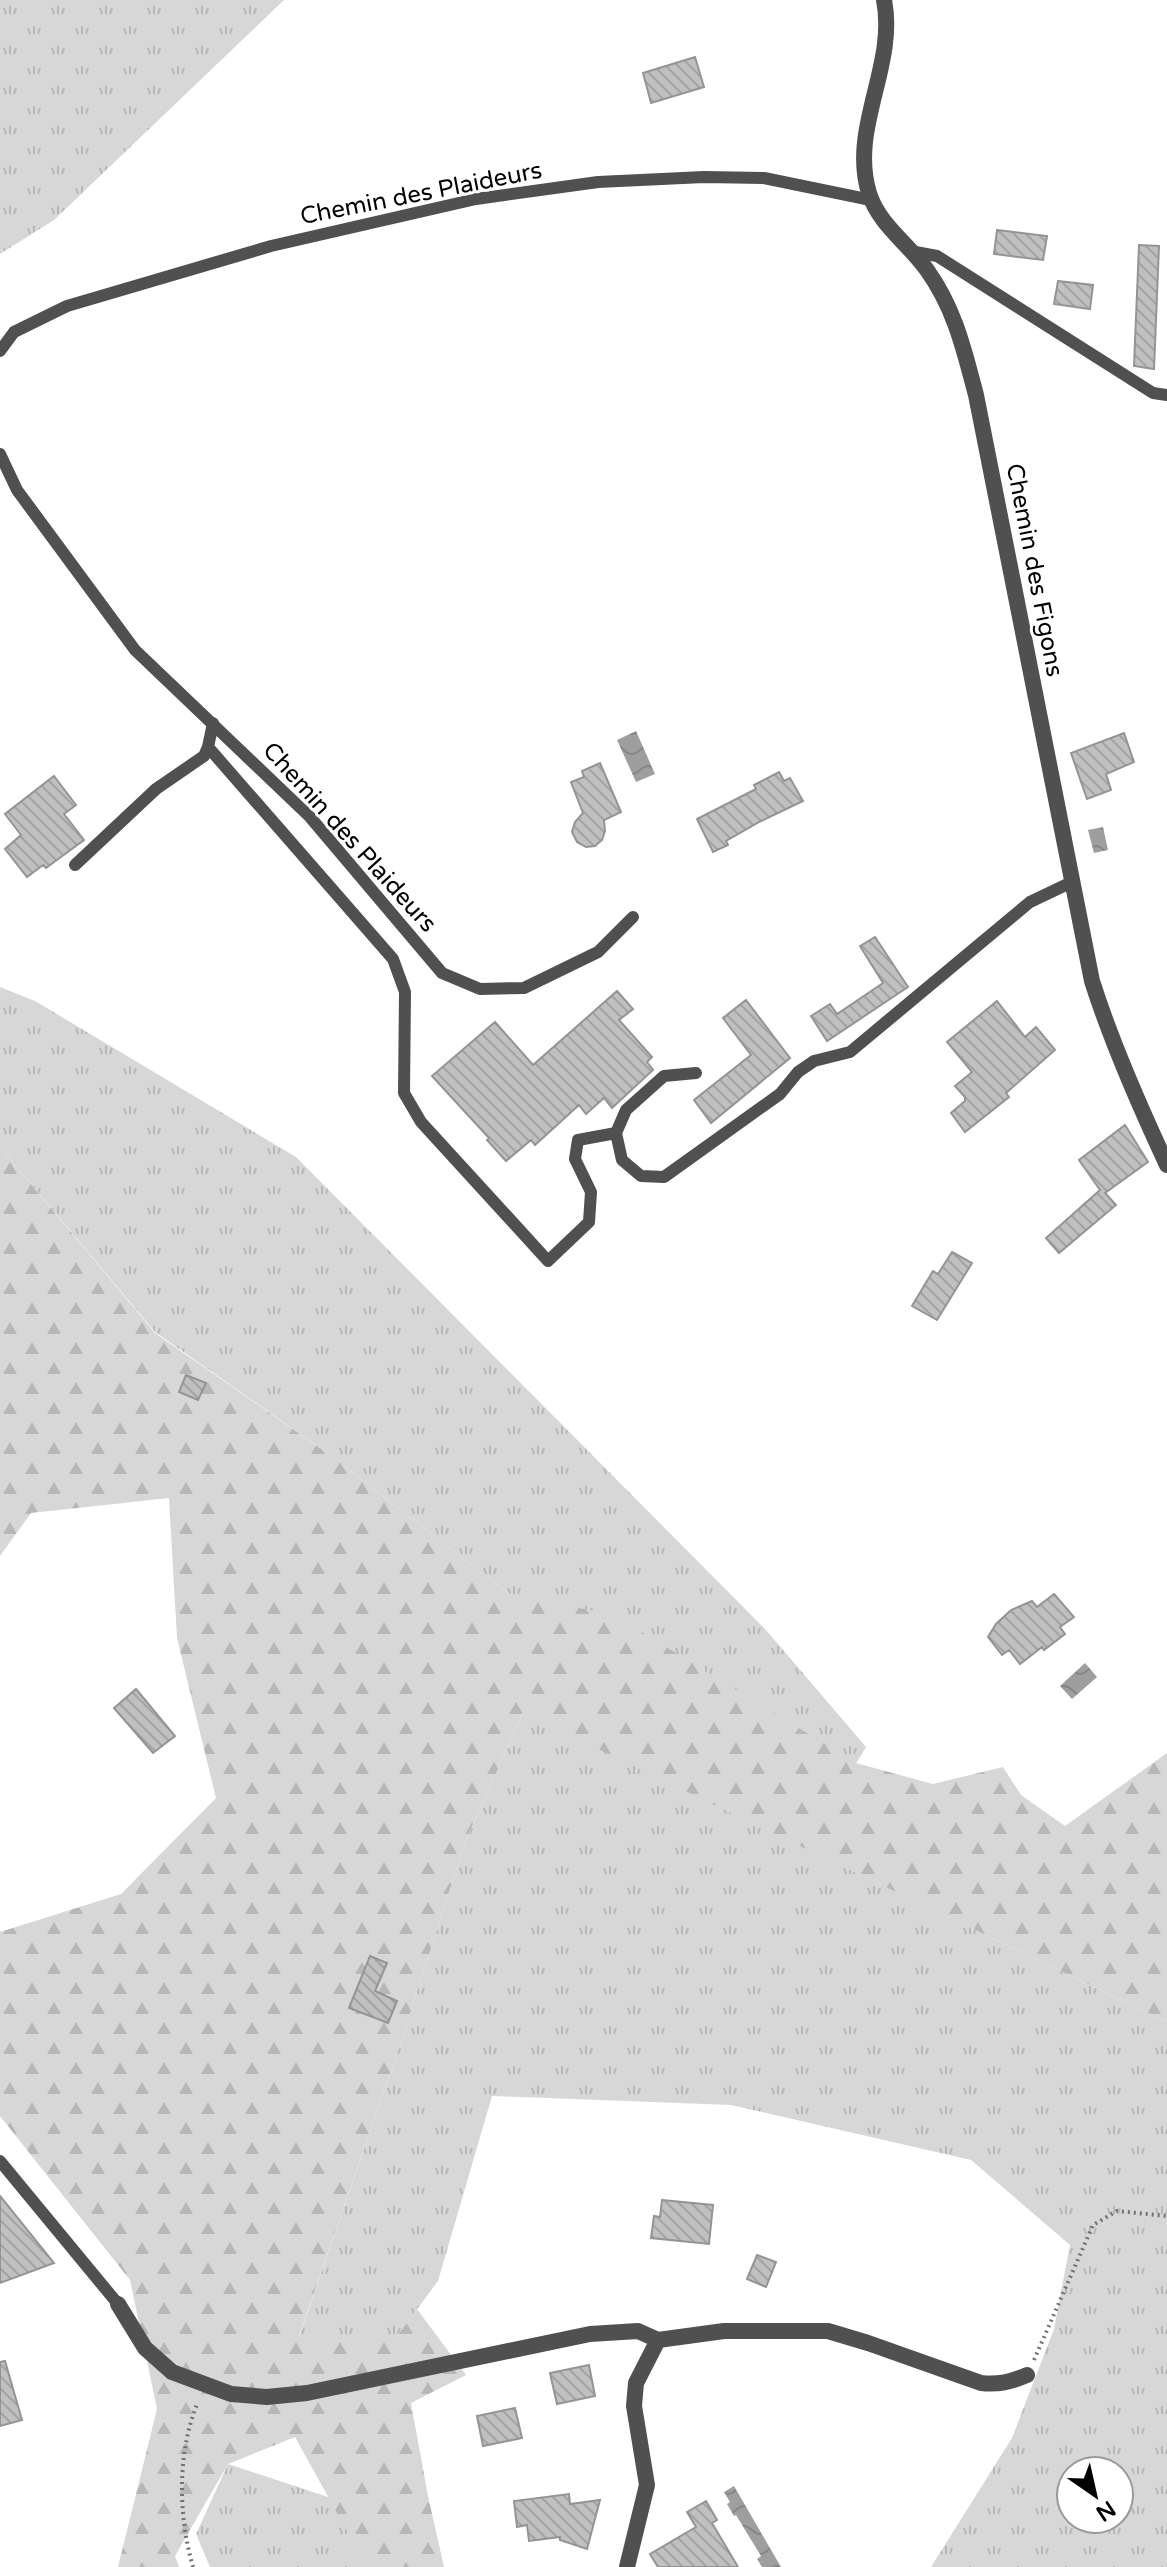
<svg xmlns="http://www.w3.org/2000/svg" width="1167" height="2567" font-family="'Varela Round',sans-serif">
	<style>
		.grass { fill: url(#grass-tufts); fill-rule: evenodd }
		.forest { fill: url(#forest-firs) }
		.water { fill: url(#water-waves) }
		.building { fill: url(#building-back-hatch); stroke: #949494; stroke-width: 2 }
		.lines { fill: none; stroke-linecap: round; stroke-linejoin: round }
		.path { stroke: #727272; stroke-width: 4; stroke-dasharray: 2 4; stroke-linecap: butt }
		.lane { stroke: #505050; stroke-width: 12 }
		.street { stroke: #505050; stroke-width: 16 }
		.labels { text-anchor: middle; stroke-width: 6; stroke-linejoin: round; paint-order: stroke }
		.street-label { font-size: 24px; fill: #000; stroke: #fff }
	</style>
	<defs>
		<pattern id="grass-tufts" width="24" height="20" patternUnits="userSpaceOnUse" patternTransform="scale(2)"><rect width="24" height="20" fill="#d7d7d7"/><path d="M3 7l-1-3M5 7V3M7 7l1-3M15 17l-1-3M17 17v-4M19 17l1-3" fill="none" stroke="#b7b7b7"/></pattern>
		<pattern id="forest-firs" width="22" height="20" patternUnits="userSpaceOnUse" patternTransform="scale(2)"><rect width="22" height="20" fill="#d7d7d7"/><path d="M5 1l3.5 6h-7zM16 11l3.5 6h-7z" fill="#b7b7b7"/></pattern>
		<pattern id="water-waves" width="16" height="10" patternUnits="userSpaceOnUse" patternTransform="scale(2)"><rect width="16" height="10" fill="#9e9e9e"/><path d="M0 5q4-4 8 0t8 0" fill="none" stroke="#868686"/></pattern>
		<pattern id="building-back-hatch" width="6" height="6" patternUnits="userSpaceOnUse" patternTransform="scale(2)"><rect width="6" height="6" fill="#c0c0c0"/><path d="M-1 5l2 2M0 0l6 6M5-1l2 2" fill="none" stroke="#a3a3a3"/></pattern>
	</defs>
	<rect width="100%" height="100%" fill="#fff"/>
	<!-- grass -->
	<path class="grass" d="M0 0H284L54 220 0 254Z
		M0 987 35 1001 296 1157 766 1630 866 1747 805 1848 1167 2022V2567H931L1012 2438 1054 2329 1070 2245 971 2160 731 2105 492 2096 438 2281 397 2336 299 2337 400 2045 465 1842 523 1713 512 1596 330 1455 155 1332 0 1147ZM1071 2471H1119V2519H1071Z
		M228 2464 337 2500 371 2567H210L196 2534Z"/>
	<!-- forest -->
	<path class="forest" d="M0 1147 155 1333 330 1455 512 1596 612 1614 856 1763 933 1784 1003 1767 1021 1795 1065 1826 1167 1753V2022L523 1713 465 1842 400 2045 299 2336H397L417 2309 466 2375 411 2403 428 2496 444 2567H367L295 2437 228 2464 175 2556 179 2567H118L157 2409 130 2280 0 2116V1932L121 1894 216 1798 177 1638 169 1498 31 1513 0 1556Z"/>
	<!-- water -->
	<path class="water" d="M636 731 655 774 636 782 617 740Z
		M1103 827 1108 850 1094 853 1088 830Z
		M1085 1663 1097 1677 1072 1699 1060 1686Z
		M734 2486 781 2567H762L757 2559 761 2556 736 2515 734 2516 727 2504 730 2502 724 2492Z"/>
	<!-- building -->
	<path class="building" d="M695 57 704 87 651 103 643 73Z
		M997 230 1047 236 1043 260 994 254Z
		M1139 245 1159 246 1154 369 1134 366Z
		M1058 281 1093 285 1090 309 1054 304Z
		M1124 733 1134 762 1106 774 1111 790 1087 799 1071 753Z
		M600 763 621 812 604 820 605 831 602 840 595 846 586 847 577 842 572 832 575 822 583 813 571 782 584 777 582 771Z
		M779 772 784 781 790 778 803 801 761 821 726 841 728 845 713 852 697 819 756 789 754 785Z
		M54 776 76 805 64 814 84 840 46 868 43 865 27 877 5 849 21 835 5 814Z
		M875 937 908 987 827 1041 811 1016 830 1004 837 1014 883 983 860 946Z
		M617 991 633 1009 619 1020 652 1057 647 1062 653 1070 612 1108 604 1098 586 1114 579 1105 535 1145 531 1140 506 1161 487 1140 489 1138 432 1076 495 1022 533 1065Z
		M746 1000 790 1058 711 1123 694 1100 751 1055 723 1018Z
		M997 1001 1025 1037 1036 1027 1055 1050 1006 1093 1009 1097 965 1132 951 1113 965 1101V1097L955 1086 972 1072 947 1042Z
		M1125 1125 1148 1162 1105 1193 1116 1205 1059 1253 1046 1238 1100 1190 1079 1160Z
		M952 1252 972 1263 937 1320 912 1306 933 1271 938 1274Z
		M186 1375 206 1383 198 1400 179 1392Z
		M1054 1594 1074 1617 1060 1627 1065 1634 1044 1650 1042 1647 1020 1664 1009 1650 1002 1655 988 1637 996 1624 1011 1610 1032 1601 1037 1607Z
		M136 1689 175 1736 153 1753 114 1708Z
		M370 1956 387 1963 375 1991 397 2001 388 2023 349 2008Z
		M0 2196 54 2263 0 2283Z
		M662 2200 713 2205 709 2244 651 2238 654 2216 660 2217Z
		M757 2255 776 2262 766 2287 747 2279Z
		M5 2361 22 2420 0 2426V2362Z
		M589 2365 595 2396 557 2404 550 2373Z
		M515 2408 522 2438 483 2446 477 2416Z
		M569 2494 570 2504 600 2500 587 2549 560 2540V2537L529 2541 527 2525 517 2527 514 2501Z
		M706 2501 717 2520 712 2523 738 2567H658L650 2554 696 2527 687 2512Z"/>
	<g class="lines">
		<!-- path -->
		<path class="path" d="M1034 2360 1093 2225 1117 2211 1167 2216
			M193 2567C178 2515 177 2452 198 2402"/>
		<!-- lane -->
		<path class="lane" d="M910 251 937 256 1153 393 1167 395
			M0 351 14 332 67 306 271 246 476 199 598 182 704 177 764 178 871 200
			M0 454 17 490 135 650 310 817 442 973 480 989 524 988 598 952 633 917
			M213 723 208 747 393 959 405 992 404 1093 421 1122 548 1261 589 1222 591 1192 575 1159 578 1140 616 1133
			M75 865 156 789 204 756 208 747
			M696 1073 664 1076 626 1110 616 1133 622 1160 641 1176 664 1177 780 1094 798 1072 814 1061 850 1052 1030 902 1072 882
			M0 2161 118 2304"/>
		<!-- street -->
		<path class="street" d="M884 0C897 66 849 128 869 193 879 225 908 243 927 270 955 309 964 350 976 395L1092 981C1112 1044 1139 1105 1167 1165
			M118 2304 145 2348 172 2372 231 2394 267 2397 307 2393 590 2334 638 2331 658 2340 724 2331H828L868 2343 981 2383C998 2385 1011 2382 1027 2375
			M627 2567 647 2485 634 2406 636 2383 658 2340"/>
	</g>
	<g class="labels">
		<!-- street labels -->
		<g class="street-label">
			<text transform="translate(421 193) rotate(-11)" y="8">Chemin des Plaideurs</text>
			<text transform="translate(1035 570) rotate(79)" y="8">Chemin des Figons</text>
			<text transform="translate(350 837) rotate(48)" y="8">Chemin des Plaideurs</text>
		</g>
	</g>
	<!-- north arrow -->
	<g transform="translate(1095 2495) rotate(146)"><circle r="38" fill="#ffffff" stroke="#999999" stroke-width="2"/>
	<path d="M0-6L14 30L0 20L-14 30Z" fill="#000000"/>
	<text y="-12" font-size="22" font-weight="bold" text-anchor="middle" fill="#000000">N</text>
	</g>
</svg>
